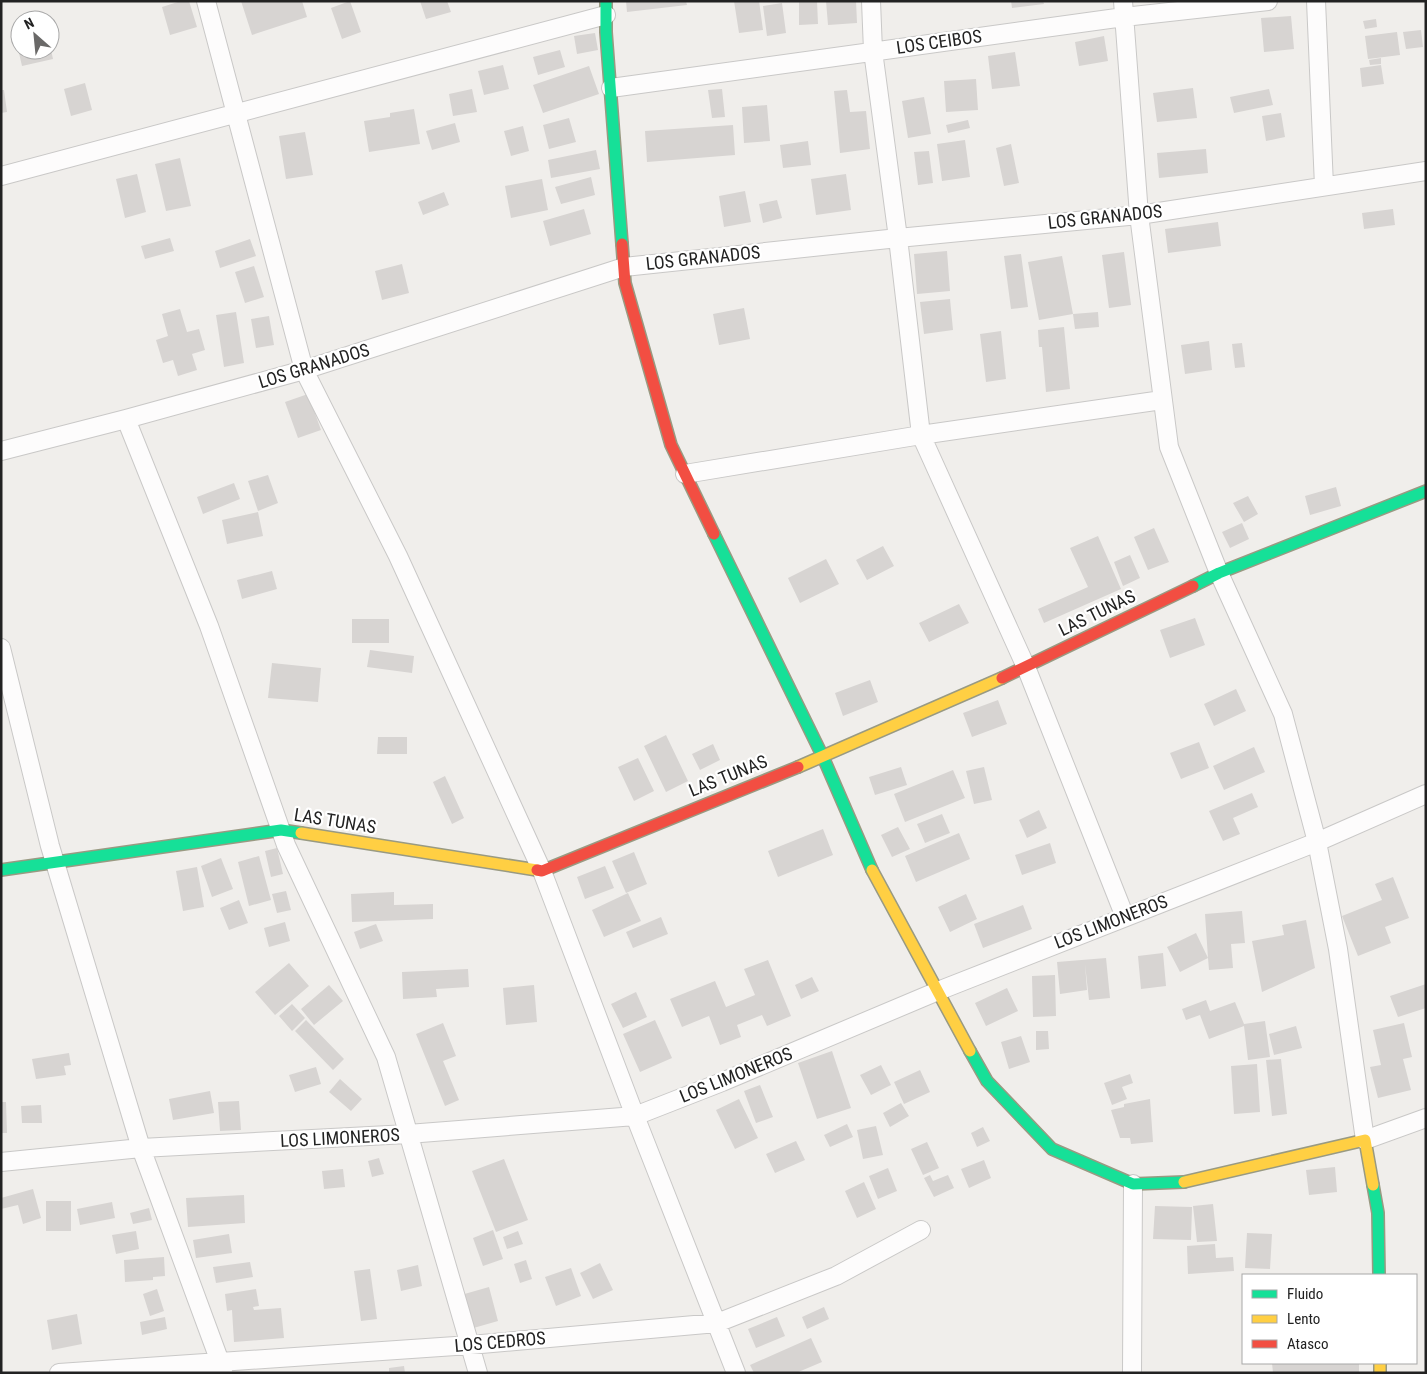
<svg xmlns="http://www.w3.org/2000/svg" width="1427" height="1374" font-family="'Roboto Condensed',sans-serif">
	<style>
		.building { fill: #d7d4d2 }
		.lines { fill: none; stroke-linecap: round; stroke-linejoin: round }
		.street-casing { stroke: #c9c8c7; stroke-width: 20 }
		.fast-casing { stroke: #999a82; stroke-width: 14 }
		.slow-casing { stroke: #999a82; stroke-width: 14 }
		.jam-casing { stroke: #999a82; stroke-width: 14 }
		.street { stroke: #fdfcfc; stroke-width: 18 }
		.fast { stroke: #16e098; stroke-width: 11 }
		.slow { stroke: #ffcf43; stroke-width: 11 }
		.jam { stroke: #f24e42; stroke-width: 11 }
		.labels { text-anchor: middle; stroke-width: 4.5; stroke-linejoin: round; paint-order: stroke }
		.street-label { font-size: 18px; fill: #222; stroke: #fff }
	</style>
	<rect width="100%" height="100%" fill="#f0eeeb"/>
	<!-- building -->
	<path class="building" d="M181 1H189L197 27 170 35 162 7Z
		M241 1H302L307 17 252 35Z
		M350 1 361 32 342 39 331 8Z
		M420 1H447L451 12 426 19Z
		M626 1H686L687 5 627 12Z
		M734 1H759L763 30 739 33Z
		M799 1H817L818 24 799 25Z
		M826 1H856L857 23 828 25Z
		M1011 1H1043L1044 4 1012 8Z
		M782 3 786 33 767 36 763 6Z
		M1291 16 1294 49 1264 52 1261 18Z
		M1376 19 1377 27 1365 29 1363 21Z
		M20 25V50H51L53 59 22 66 13 27Z
		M1421 30 1423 47 1406 49 1403 32Z
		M1397 32 1400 55 1368 59 1365 36Z
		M595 33 598 50 577 54 574 36Z
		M1104 36 1108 61 1079 66 1075 42Z
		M560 50 565 67 538 75 533 57Z
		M1015 52 1020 86 992 89 988 56Z
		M1381 58V64L1370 65 1369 60Z
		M503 65 509 89 484 95 478 71Z
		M1381 65 1384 84 1362 87 1360 68Z
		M589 66 599 94 543 113 533 85Z
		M976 79 978 110 946 112 944 81Z
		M85 83 92 110 71 116 64 89Z
		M1193 88 1197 118 1157 122 1153 93Z
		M472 89 477 112 453 116 449 94Z
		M722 89 725 117 712 118 708 90Z
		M1269 89 1273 105 1234 113 1230 97Z
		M1 90H4L7 112 1 113Z
		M847 90 850 112 866 111 870 149 840 153 834 91Z
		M924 97 931 134 908 138 902 101Z
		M767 105 770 141 744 143 742 107Z
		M414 109 420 144 369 152 364 121 390 117V113Z
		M1281 113 1285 137 1266 141 1262 116Z
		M569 118 576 142 549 149 543 125Z
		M968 120 970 128 948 133 946 125Z
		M455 123 460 142 432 150 426 131Z
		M733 125 735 155 647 162 645 131Z
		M523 126 529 151 511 156 504 131Z
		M305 132 313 175 286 179 279 136Z
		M965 140 970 177 942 181 937 144Z
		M808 141 811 165 783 168 780 145Z
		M1011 144 1019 183 1004 186 996 148Z
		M1206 149 1208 173 1159 178 1157 153Z
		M596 150 600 169 551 178 548 160Z
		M929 151 933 183 918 185 914 152Z
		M180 158 191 206 166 211 155 164Z
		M137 174 146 212 125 218 116 179Z
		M846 174 851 210 816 215 811 179Z
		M591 177 595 195 561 204 555 187Z
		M542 179 548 210 511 218 505 186Z
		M745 191 751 222 724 227 719 196Z
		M444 192 449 205 423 215 418 202Z
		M777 200 782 218 763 223 759 204Z
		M584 209 591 234 550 246 543 221Z
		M1393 209 1395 225 1364 229 1362 213Z
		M1218 222 1221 246 1168 253 1165 229Z
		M170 238 174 251 145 259 141 246Z
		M250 239 256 256 220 268 215 251Z
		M947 251 950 291 917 294 914 254Z
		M1124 252 1131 305 1109 308 1102 255Z
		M1021 254 1028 307 1011 309 1004 256Z
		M1062 256 1073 314 1039 320 1028 262Z
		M402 264 409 293 382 300 375 271Z
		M254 266 264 297 245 303 235 272Z
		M950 299 953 330 924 334 920 302Z
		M744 308 750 339 719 345 713 314Z
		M180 309 187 332 199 329 205 350 192 354 197 370 178 376 173 360 163 363 156 340 168 336 162 314Z
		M236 312 244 363 224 367 216 315Z
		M1098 312 1099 327 1075 329 1073 314Z
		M269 316 274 345 256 348 251 319Z
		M1064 327 1070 389 1046 392 1042 347H1039L1038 330Z
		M1001 331 1006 379 986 382 980 334Z
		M1209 341 1212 370 1185 374 1181 345Z
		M1242 343 1245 367 1235 368 1232 344Z
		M308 394 321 430 298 438 285 402Z
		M268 475 278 503 258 511 248 481Z
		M234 483 240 499 203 514 197 497Z
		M1336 487 1341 506 1310 515 1305 496Z
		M1248 496 1258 514 1244 522 1233 503Z
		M258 512 263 536 227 544 222 520Z
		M1242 523 1249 539 1230 548 1222 532Z
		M1154 528 1169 562 1148 570 1134 537Z
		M1098 536 1121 589 1044 623 1038 609 1088 587 1070 548Z
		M883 546 894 566 867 580 856 560Z
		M1130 555 1140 578 1123 586 1114 562Z
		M826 559 839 584 800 603 788 578Z
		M272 571 277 589 242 599 237 580Z
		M959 604 969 623 929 642 919 623Z
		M1195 618 1205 645 1170 658 1160 630Z
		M352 619H389V643H352Z
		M370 650 414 656 412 673 367 667Z
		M272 663 321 668 318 702 268 698Z
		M870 680 878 702 843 716 835 693Z
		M1236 689 1246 711 1214 726 1204 704Z
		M998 700 1007 724 972 737 963 713Z
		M666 735 688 781 666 792 644 746Z
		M378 737H407V754H377Z
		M1199 742 1209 768 1181 779 1170 753Z
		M713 744 720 760 700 770 692 754Z
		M1254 747 1265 772 1224 790 1213 766Z
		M638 758 654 791 634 801 618 767Z
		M901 767 907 785 875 795 869 777Z
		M984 767 992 800 974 804 966 771Z
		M953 770 965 798 905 822 894 794Z
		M445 776 464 818 452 824 433 782Z
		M1252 793 1258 807 1233 818 1240 834 1223 841 1209 811Z
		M1039 810 1047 828 1027 838 1019 820Z
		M942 814 950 833 925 843 917 824Z
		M898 827 910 849 892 857 881 835Z
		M823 829 833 855 778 877 768 851Z
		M959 833 970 859 916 882 905 856Z
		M1050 843 1056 863 1022 875 1015 855Z
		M277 848 283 874 271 877 265 851Z
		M634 852 647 884 626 893 612 861Z
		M259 856 271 900 249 906 238 862Z
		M221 858 233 889 212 897 201 866Z
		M605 866 614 888 585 899 577 877Z
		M197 867 204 907 183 911 176 871Z
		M1393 877 1409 918 1385 927 1391 943 1358 956 1342 916 1382 900 1375 884Z
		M286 891 291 910 277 913 272 894Z
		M394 892V905L433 904V919L352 922 351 894Z
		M628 893 641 921 604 937 592 910Z
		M966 894 977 919 950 932 938 907Z
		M239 900 248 923 229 930 220 908Z
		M1023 905 1032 929 983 948 974 924Z
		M1242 911 1245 943 1231 944 1233 968 1209 970 1208 958 1180 972 1167 947 1196 933 1208 958 1205 914Z
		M661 917 668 934 633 948 626 932Z
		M1306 920 1315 968 1262 992 1252 941 1284 935 1282 925Z
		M285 922 290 941 269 947 264 928Z
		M376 924 383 941 360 949 354 932Z
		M1163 953 1166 986 1141 989 1138 956Z
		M1106 958 1110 998 1089 1000 1085 964 1087 990 1060 994 1057 962Z
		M768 960 791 1016 767 1026 762 1015 737 1025 741 1037 720 1045 709 1016 682 1027 670 999 715 981 726 1007 755 995 744 969Z
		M289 963 309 986 275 1015 255 992Z
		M468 969 469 987 436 989 437 997 403 999 402 972Z
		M1055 975 1056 1016 1033 1017 1032 976Z
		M812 977 819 991 801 999 795 985Z
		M1426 984V1008L1398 1017 1390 996Z
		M329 985 343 1001 314 1025 301 1009Z
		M534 985 537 1022 506 1025 503 988Z
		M1007 988 1018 1011 986 1026 975 1003Z
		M636 992 647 1017 623 1028 611 1004Z
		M1206 1000 1210 1011 1235 1002 1244 1024 1265 1021 1270 1057 1248 1060 1244 1026 1209 1039 1200 1015 1186 1020 1182 1009Z
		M292 1004 305 1018 292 1031 279 1016Z
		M306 1020 344 1059 333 1070 295 1031Z
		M655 1020 672 1058 640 1072 623 1034Z
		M443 1023 456 1056 443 1061 459 1100 445 1106 416 1034Z
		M1404 1023 1412 1057 1403 1059 1411 1090 1378 1098 1370 1067 1381 1065 1373 1030Z
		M1296 1026 1302 1048 1274 1055 1269 1034Z
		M1036 1031H1048L1049 1049 1036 1050Z
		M1021 1036 1030 1062 1009 1069 1001 1042Z
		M832 1051 851 1108 817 1119 798 1063Z
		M69 1053 71 1065 64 1066 66 1075 36 1079 32 1059Z
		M1281 1059 1287 1114 1272 1116 1266 1060Z
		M1257 1064 1260 1112 1234 1114 1231 1066Z
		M881 1065 891 1085 871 1095 860 1075Z
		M316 1067 321 1084 295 1092 289 1075Z
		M920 1070 930 1092 904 1104 894 1082Z
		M1130 1074 1133 1083 1122 1087 1127 1099 1112 1105 1104 1083Z
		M340 1079 362 1099 351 1111 329 1092Z
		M760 1085 773 1117 756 1123 744 1091Z
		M210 1091 214 1113 173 1120 169 1099Z
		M739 1099 758 1138 735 1149 716 1110Z
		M1150 1099 1153 1142 1131 1144 1130 1138H1120L1111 1110 1124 1107V1104Z
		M239 1101 241 1130 220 1131 218 1102Z
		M1 1102H6L7 1133H1Z
		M901 1103 909 1116 890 1127 883 1113Z
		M41 1105 42 1123H22L21 1106Z
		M847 1124 853 1137 830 1147 824 1135Z
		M876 1126 883 1155 863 1159 857 1130Z
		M983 1127 990 1141 977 1147 971 1133Z
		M796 1141 805 1160 775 1173 766 1154Z
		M927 1142 939 1168 923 1175 911 1149Z
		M379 1158 384 1174 372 1177 368 1161Z
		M504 1159 528 1220 496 1232 472 1171Z
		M984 1160 991 1178 969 1188 961 1169Z
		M1335 1167 1337 1192 1309 1195 1306 1170Z
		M888 1168 897 1191 878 1199 869 1176Z
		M343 1169 345 1187 324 1189 322 1171Z
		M930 1175 933 1181 948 1175 954 1188 934 1197 924 1178Z
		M864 1182 876 1209 857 1218 845 1191Z
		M33 1189 41 1218 23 1224 18 1205 1 1209V1198Z
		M244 1195 245 1223 188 1227 186 1198Z
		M46 1201H71V1231H46Z
		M112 1202 115 1218 80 1225 77 1209Z
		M1213 1204 1217 1241 1197 1242 1193 1206Z
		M1155 1206 1192 1207 1191 1240 1153 1239Z
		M149 1208 152 1220 133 1224 130 1213Z
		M493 1230 503 1259 483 1266 473 1238Z
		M136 1231 139 1249 116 1254 112 1235Z
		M518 1231 523 1244 507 1249 503 1237Z
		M1247 1233 1272 1234 1270 1269 1245 1268Z
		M229 1234 232 1253 196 1258 193 1240Z
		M1215 1244 1216 1258 1233 1257 1234 1271 1188 1274 1187 1246Z
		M164 1257 165 1276 153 1277V1280L125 1282 124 1260Z
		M526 1260 532 1279 520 1283 514 1264Z
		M250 1262 253 1277 216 1283 213 1267Z
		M600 1263 613 1290 593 1299 580 1273Z
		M418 1265 422 1286 401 1291 397 1270Z
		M571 1268 581 1296 556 1306 545 1277Z
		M370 1269 377 1319 361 1321 354 1271Z
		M489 1287 498 1321 470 1329 461 1295Z
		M157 1289 164 1311 150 1316 143 1294Z
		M256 1289 259 1306 253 1307 254 1310 281 1308 284 1338 234 1342 232 1310 227 1311 225 1294Z
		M824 1307 829 1319 807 1329 802 1317Z
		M77 1314 82 1344 52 1350 47 1320Z
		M165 1317 167 1329 142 1335 140 1322Z
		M777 1317 785 1336 756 1348 748 1329Z
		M811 1338 822 1362 796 1373H754L750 1365Z
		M1272 1363H1359V1372L1273 1373Z
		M404 1366 405 1373H389V1368Z"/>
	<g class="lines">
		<defs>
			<path id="street" d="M206 1 304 370 398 556 542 871 635 1116 736 1373
				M1123 1 1139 215 1169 447 1219 573 1283 714 1317 842 1338 949 1365 1140 1426 1118
				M1316 1 1324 186
				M611 88 1124 17 1268 1
				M1 176 606 15
				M126 419 209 626 286 845 386 1057 478 1373
				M1 451 126 419 304 370 624 267 898 238 1139 215 1426 171
				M685 474 921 435 898 238 873 51 871 1
				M1 648 50 846 141 1148 223 1370
				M1125 917 1026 667 921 435 1162 400
				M1 1162 141 1148 408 1134 635 1116 722 1082 938 991 1317 842 1426 794
				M59 1373 470 1345 717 1323 836 1276 921 1230
				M1132 1373 1133 1184"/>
			<path id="fast" d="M606 1V32L622 244
				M714 534 823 757 872 870
				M1193 586 1219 573 1426 491
				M1 870 281 830 301 833
				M970 1051 987 1081 1052 1149 1133 1184 1184 1182
				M1373 1185 1378 1213 1379 1275"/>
			<path id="slow" d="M798 767 1002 678
				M301 833 537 870
				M872 870 970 1051
				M1184 1182 1365 1140 1373 1185
				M1380 1363V1373"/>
			<path id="jam" d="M622 244 625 283 671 445 714 534
				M1002 678 1193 586
				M537 870 542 871 798 767"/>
		</defs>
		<!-- street casing -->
		<use href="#street" class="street-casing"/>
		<!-- fast casing -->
		<use href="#fast" class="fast-casing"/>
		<!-- slow casing -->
		<use href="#slow" class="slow-casing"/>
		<!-- jam casing -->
		<use href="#jam" class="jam-casing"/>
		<!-- street -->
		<use href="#street" class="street"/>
		<!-- fast -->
		<use href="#fast" class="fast"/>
		<!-- slow -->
		<use href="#slow" class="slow"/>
		<!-- jam -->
		<use href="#jam" class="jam"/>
	</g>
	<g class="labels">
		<!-- street labels -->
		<g class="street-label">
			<text transform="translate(939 42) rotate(-8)" y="6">LOS CEIBOS</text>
			<text transform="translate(1105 217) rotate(-6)" y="6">LOS GRANADOS</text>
			<text transform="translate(703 258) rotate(-6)" y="6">LOS GRANADOS</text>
			<text transform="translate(314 366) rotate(-17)" y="6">LOS GRANADOS</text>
			<text transform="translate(1097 613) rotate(-26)" y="6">LAS TUNAS</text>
			<text transform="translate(728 776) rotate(-22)" y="6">LAS TUNAS</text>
			<text transform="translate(335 821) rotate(9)" y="6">LAS TUNAS</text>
			<text transform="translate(1111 922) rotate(-21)" y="6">LOS LIMONEROS</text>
			<text transform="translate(736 1075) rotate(-22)" y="6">LOS LIMONEROS</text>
			<text transform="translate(340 1138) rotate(-3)" y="6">LOS LIMONEROS</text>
			<text transform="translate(500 1342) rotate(-5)" y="6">LOS CEDROS</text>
		</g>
	</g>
	<!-- border -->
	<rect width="1427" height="1374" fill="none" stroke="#222222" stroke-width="5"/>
	<!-- legend -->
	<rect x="1242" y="1274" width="175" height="90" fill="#ffffff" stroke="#a7a7a7"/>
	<rect x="1252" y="1290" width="25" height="8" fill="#16e098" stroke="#a7a7a7"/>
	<text x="1287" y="1299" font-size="15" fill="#222222">Fluido</text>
	<rect x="1252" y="1315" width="25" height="8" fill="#ffcf43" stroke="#a7a7a7"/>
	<text x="1287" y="1324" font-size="15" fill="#222222">Lento</text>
	<rect x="1252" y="1340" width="25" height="8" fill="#f24e42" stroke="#a7a7a7"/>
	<text x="1287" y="1349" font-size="15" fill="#222222">Atasco</text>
	<!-- north arrow -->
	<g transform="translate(35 35) rotate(333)"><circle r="24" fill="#ffffff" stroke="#a7a7a7"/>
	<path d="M0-4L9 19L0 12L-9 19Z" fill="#6a6968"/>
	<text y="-8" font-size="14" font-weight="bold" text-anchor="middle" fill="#222222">N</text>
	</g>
</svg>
